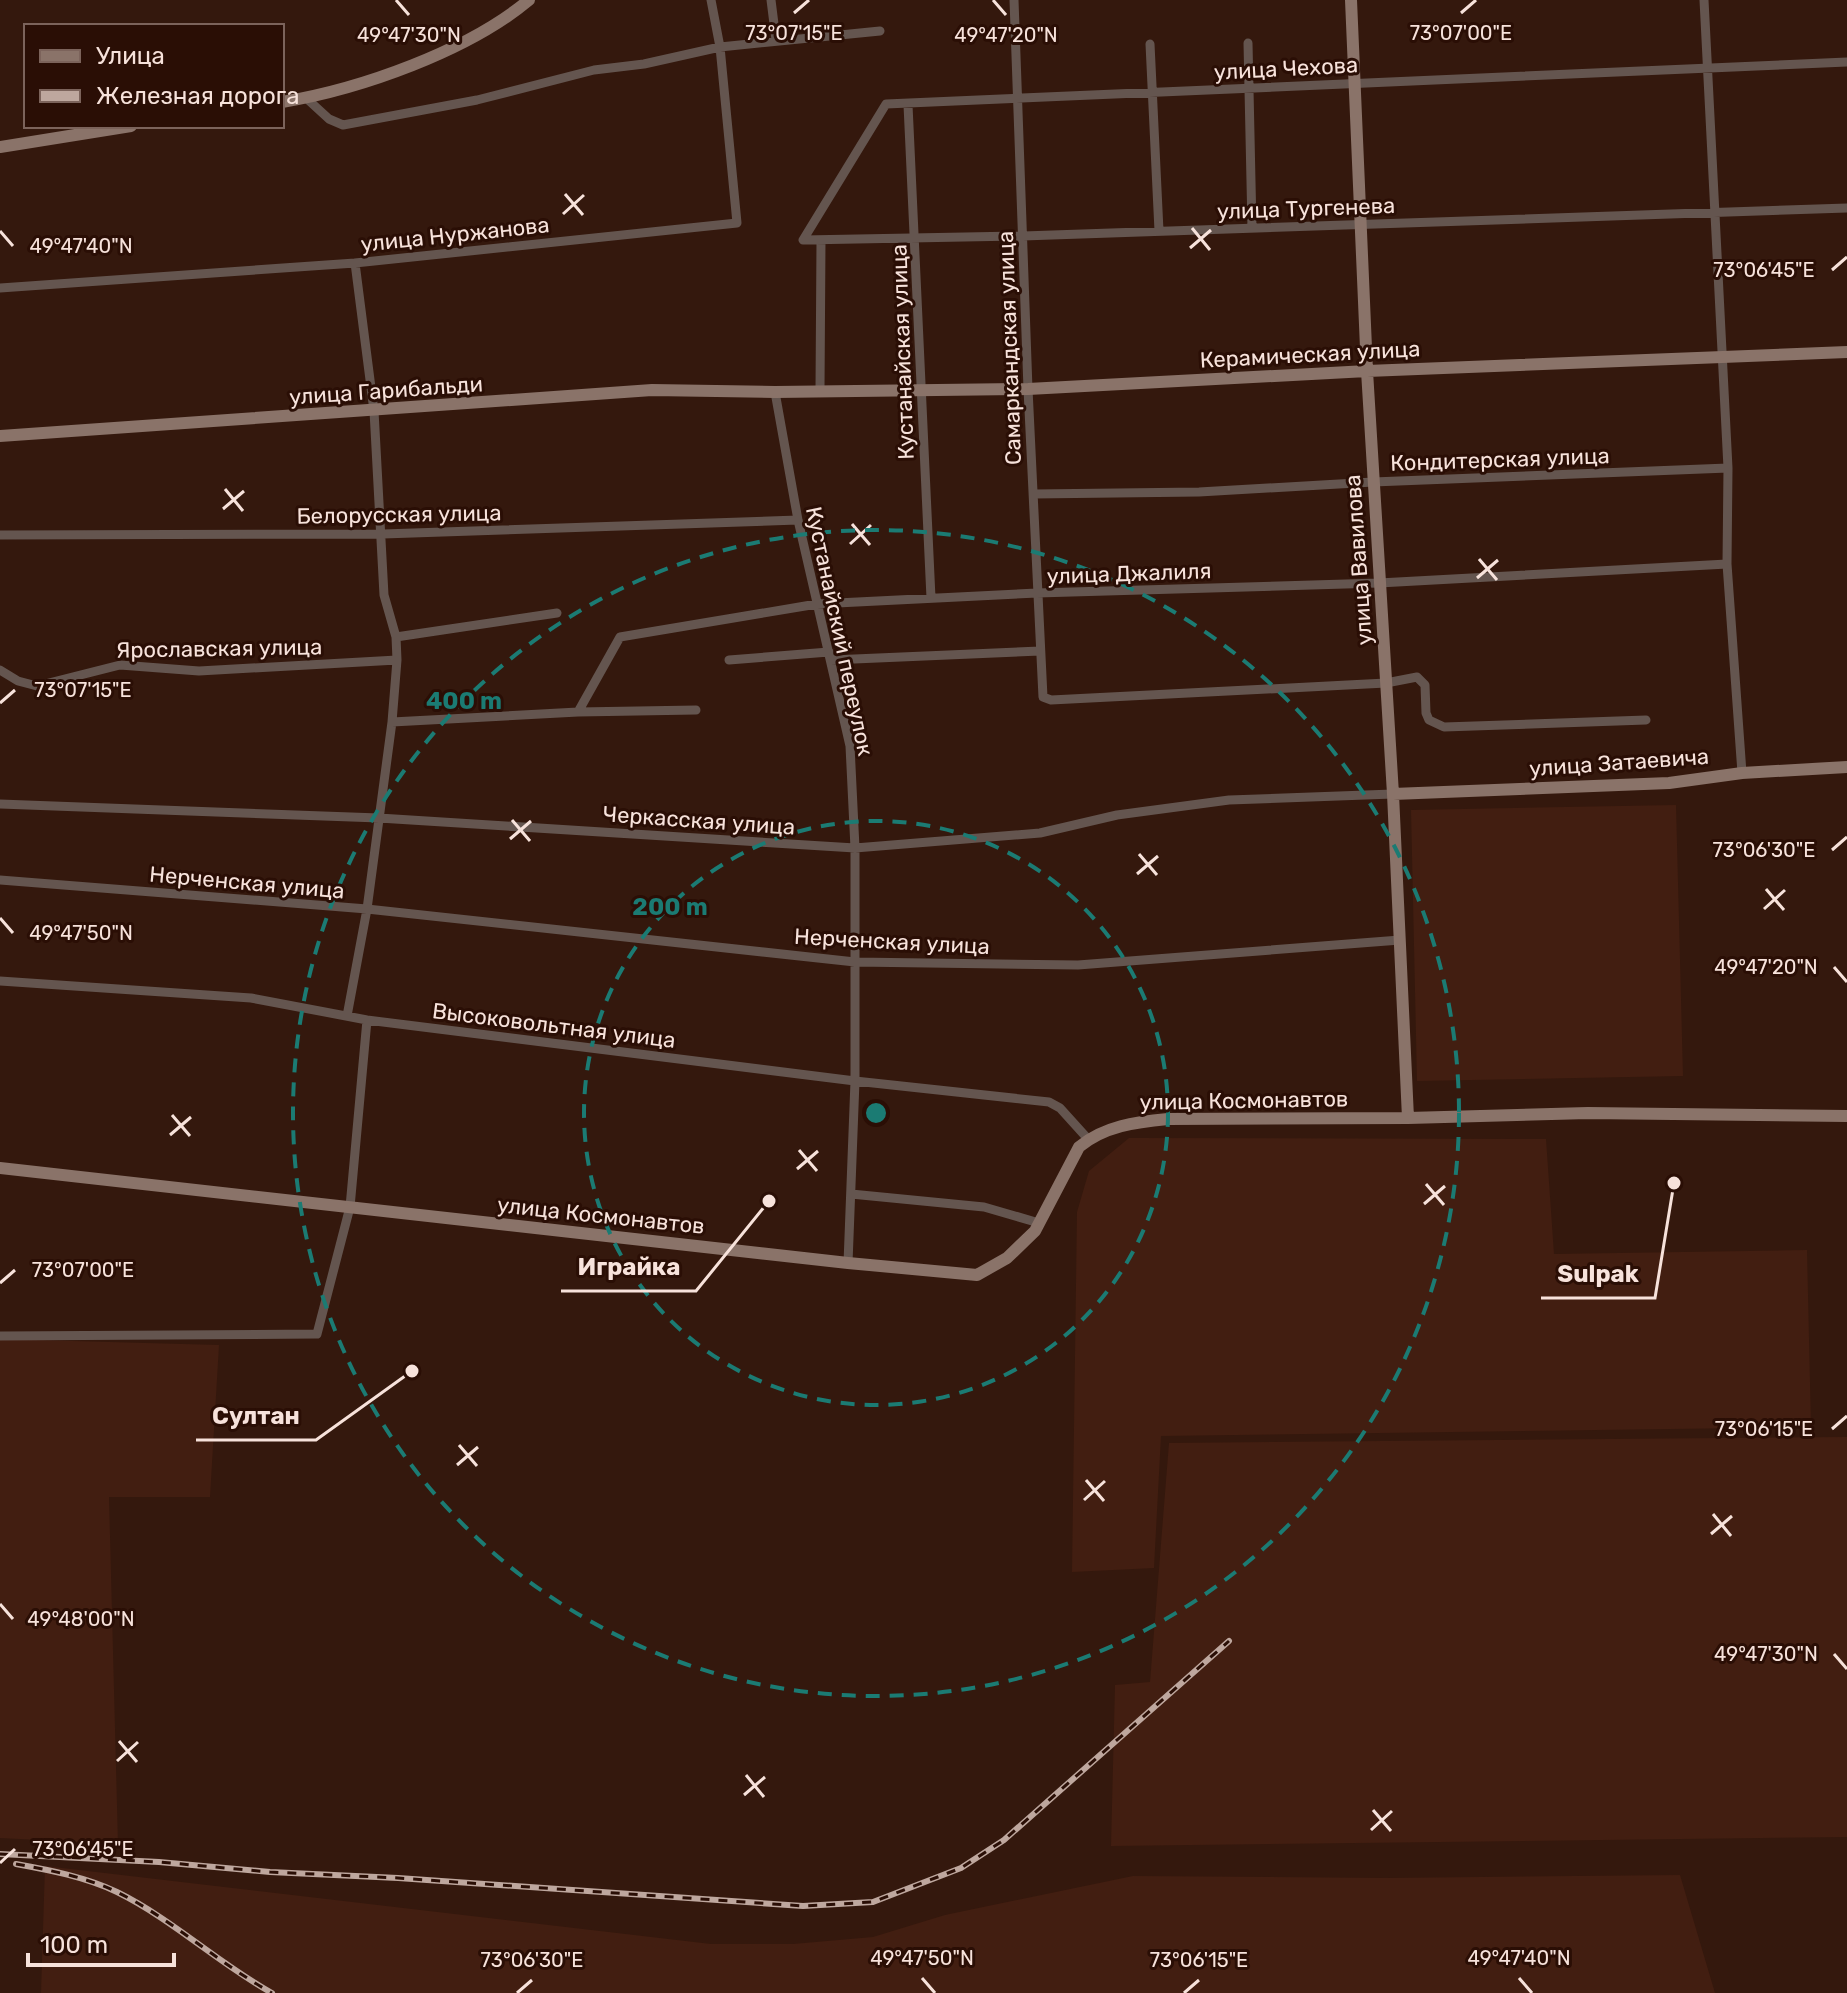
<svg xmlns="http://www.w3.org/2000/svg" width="1847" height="1993" font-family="Rubik,sans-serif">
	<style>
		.built { fill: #421e11 }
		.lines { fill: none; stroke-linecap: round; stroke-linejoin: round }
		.street { stroke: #64554f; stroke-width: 9 }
		.secondary { stroke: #8a7369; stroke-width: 12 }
		.rail-casing { stroke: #bea79e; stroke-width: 6 }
		.rail { stroke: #2a0e05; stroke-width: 3; stroke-dasharray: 9; stroke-linecap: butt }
		.ticks { fill: none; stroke: #f7e2db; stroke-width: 3 }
		.ring { fill: none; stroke: #1b7b73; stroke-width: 4; stroke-dasharray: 14 10 }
		.labels { text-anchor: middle; stroke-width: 6; stroke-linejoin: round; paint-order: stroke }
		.street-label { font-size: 22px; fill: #f7e2db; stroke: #2a0e05 }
		.ticks-label { font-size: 20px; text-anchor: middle; fill: #f7e2db; stroke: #2a0e05; stroke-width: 6; stroke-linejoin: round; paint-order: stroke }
		.centre { fill: #1b7b73; stroke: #2a0e05; stroke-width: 4 }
		.ring-label { font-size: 24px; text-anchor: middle; font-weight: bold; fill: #1b7b73; stroke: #2a0e05; stroke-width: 6; stroke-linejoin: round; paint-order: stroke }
		.leader { fill: none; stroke: #f7e2db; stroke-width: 3 }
		.callout-dot { fill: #f7e2db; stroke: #2a0e05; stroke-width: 3 }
		.callout-label { font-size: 24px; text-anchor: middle; font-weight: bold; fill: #f7e2db; stroke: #2a0e05; stroke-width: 6; stroke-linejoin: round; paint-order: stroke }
	</style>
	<rect width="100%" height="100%" fill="#34180d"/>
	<!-- built -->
	<path class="built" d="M1676 805 1683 1076 1417 1081 1411 810Z
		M1129 1138 1546 1139 1554 1254 1807 1250 1811 1427 1161 1436 1154 1568 1072 1572 1077 1212 1089 1171Z
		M0 1339 219 1345 210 1497H109L118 1844 0 1838Z
		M1847 1437V1837L1111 1846 1115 1685 1150 1682 1169 1443Z
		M45 1866 711 1944H793L873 1937 945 1915 1133 1876 1387 1878 1680 1875 1715 1993H41Z"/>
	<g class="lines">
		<!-- street -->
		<path class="street" d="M771 0 776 40
			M1014 0 1028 389 1043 697 1051 700 1386 683 1417 677 1425 685 1426 713 1429 720 1444 727 1646 720
			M1704 0 1728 468 1727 564 1742 773
			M1248 43 1252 228
			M1150 44 1159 231
			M305 97 329 119 343 125 477 100 594 70 644 64 720 47 880 31
			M908 105 931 598
			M803 240 886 104 1847 62
			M803 240 1023 236 1847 208
			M0 288 355 263 737 223 720 47 711 0
			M820 390 821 241
			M775 392 798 520 850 746 855 848V1081L848 1263
			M1034 494 1199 492 1373 482 1728 468
			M0 535 383 534 798 520
			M396 637 557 613
			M729 660 829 652
			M831 660 1040 651
			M0 670 18 681 37 686 120 665 199 671 397 660
			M578 712 620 637 817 604 1037 593 1379 583 1727 564
			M392 722 578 712 696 710
			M0 804 379 818 855 848 1040 833 1117 815 1229 800 1393 794
			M0 880 367 909 855 962 1078 965 1400 940
			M0 981 251 998 367 1020 855 1081 1049 1102 1060 1108 1088 1139
			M347 1016 367 909 392 722 397 660 396 637 384 595 374 411 355 263
			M851 1194 984 1207 1039 1223
			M0 1336 317 1334 350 1207 367 1020"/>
		<!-- secondary -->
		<path class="secondary" d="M1351 0 1367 371 1393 794 1408 1118
			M282 102C361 89 468 51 529 0
			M0 147 131 126
			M0 436 652 390 775 392 1028 389 1367 371 1847 352
			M1393 794 1669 783 1742 773 1847 767
			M0 1168 848 1263 977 1275 1007 1258 1035 1231 1079 1147C1104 1126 1136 1122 1168 1119L1408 1118 1588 1113 1847 1116"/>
		<defs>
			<path id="rail" d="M0 1854 159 1862 270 1872 398 1878 803 1906 873 1902 961 1868 1004 1840 1229 1641
				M16 1864C49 1870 86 1877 117 1892 172 1919 218 1963 272 1993"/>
		</defs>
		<!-- rail casing -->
		<use href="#rail" class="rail-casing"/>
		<!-- rail -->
		<use href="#rail" class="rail"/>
	</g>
	<!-- ticks -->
	<path class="ticks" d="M396 0 409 15M993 0 1006 15M794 13 809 0M1461 13 1476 0M565 194 583 215M563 214 584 195M1192 228 1210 250M0 231 13 246M1190 248 1211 230M1832 270 1847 257M225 489 243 511M223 509 244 491M852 524 870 545M850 544 871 525M1479 559 1497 580M1477 578 1498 560M0 703 15 690M512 820 530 841M510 839 531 821M1832 850 1847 837M1139 854 1157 875M1137 874 1158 856M1766 889 1784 910M1764 909 1785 890M0 918 13 933M1834 967 1847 982M172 1115 190 1136M170 1135 191 1117M799 1150 817 1171M797 1169 818 1151M1426 1184 1444 1205M1424 1204 1445 1186M0 1283 15 1270M1832 1429 1847 1416M459 1445 477 1466M457 1465 478 1447M1086 1480 1104 1501M1084 1500 1105 1481M1713 1514 1731 1536M1711 1534 1732 1516M0 1604 13 1619M1834 1654 1847 1669M119 1741 137 1762M117 1761 138 1742M746 1775 764 1797M744 1795 765 1777M1373 1810 1391 1831M1371 1830 1392 1811M0 1863 15 1849M922 1978 935 1993M1519 1978 1532 1993M517 1993 532 1980M1184 1993 1199 1980"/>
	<!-- distance rings -->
	<g class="ring">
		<circle cx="876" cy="1113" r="292"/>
		<circle cx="876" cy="1113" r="583"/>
	</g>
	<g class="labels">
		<!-- street labels -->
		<g class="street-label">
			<text transform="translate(1286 68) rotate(-3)" y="8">улица Чехова</text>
			<text transform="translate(1306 208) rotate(-2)" y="8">улица Тургенева</text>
			<text transform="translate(455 234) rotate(-6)" y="8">улица Нуржанова</text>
			<text transform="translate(1009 348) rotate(-92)" y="8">Самаркандская улица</text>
			<text transform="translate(902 352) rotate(-92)" y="8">Кустанайская улица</text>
			<text transform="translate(1310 354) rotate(-3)" y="8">Керамическая улица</text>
			<text transform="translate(386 390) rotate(-4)" y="8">улица Гарибальди</text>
			<text transform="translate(1500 459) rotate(-2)" y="8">Кондитерская улица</text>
			<text transform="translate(399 514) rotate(-1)" y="8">Белорусская улица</text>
			<text transform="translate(1358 560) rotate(-94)" y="8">улица Вавилова</text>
			<text transform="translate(1129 573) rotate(-2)" y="8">улица Джалиля</text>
			<text transform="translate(840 631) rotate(78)" y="8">Кустанайский переулок</text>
			<text transform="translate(219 648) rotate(-1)" y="8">Ярославская улица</text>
			<text transform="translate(1619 762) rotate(-4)" y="8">улица Затаевича</text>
			<text transform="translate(699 820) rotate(4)" y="8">Черкасская улица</text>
			<text transform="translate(247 882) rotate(5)" y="8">Нерченская улица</text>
			<text transform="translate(892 941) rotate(3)" y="8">Нерченская улица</text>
			<text transform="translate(554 1025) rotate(7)" y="8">Высоковольтная улица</text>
			<text transform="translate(1244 1100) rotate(-1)" y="8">улица Космонавтов</text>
			<text transform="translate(601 1215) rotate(6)" y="8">улица Космонавтов</text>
		</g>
	</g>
	<g class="ticks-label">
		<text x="794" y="40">73°07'15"E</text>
		<text x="1461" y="40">73°07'00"E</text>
		<text x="409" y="42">49°47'30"N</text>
		<text x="1006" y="42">49°47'20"N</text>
		<text x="81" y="253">49°47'40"N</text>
		<text x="1764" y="277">73°06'45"E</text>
		<text x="83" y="697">73°07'15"E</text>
		<text x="1764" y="857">73°06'30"E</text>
		<text x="81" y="940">49°47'50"N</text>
		<text x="1766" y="974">49°47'20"N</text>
		<text x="83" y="1277">73°07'00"E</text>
		<text x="1764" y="1436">73°06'15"E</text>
		<text x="81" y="1626">49°48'00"N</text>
		<text x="1766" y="1661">49°47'30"N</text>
		<text x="83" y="1856">73°06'45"E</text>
		<text x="922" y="1965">49°47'50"N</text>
		<text x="1519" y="1965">49°47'40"N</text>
		<text x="532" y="1967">73°06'30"E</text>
		<text x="1199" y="1967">73°06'15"E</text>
	</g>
	<circle cx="876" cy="1113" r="12" class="centre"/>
	<g class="ring-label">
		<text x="464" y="709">400 m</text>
		<text x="670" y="915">200 m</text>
	</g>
	<!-- callouts -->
	<path class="leader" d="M769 1201L696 1291H561M1674 1183L1655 1298H1541M412 1371L316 1440H196"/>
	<g class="callout-dot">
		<circle cx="769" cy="1201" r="8"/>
		<circle cx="1674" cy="1183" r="8"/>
		<circle cx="412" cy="1371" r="8"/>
	</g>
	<g class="callout-label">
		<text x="629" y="1275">Играйка</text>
		<text x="1598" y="1282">Sulpak</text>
		<text x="256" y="1424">Султан</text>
	</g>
	<!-- legend -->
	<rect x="24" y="24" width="260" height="104" fill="#2a0e05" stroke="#7c635b" stroke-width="2"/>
	<rect x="40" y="50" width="40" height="12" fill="#8a7369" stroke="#7c635b" stroke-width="2"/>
	<text x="96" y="64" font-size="24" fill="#f7e2db">Улица</text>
	<rect x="40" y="90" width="40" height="12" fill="#bea79e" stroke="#7c635b" stroke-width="2"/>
	<text x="96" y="104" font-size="24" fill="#f7e2db">Железная дорога</text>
	<!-- scale -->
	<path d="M28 1953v12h146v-12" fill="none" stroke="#f7e2db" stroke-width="4"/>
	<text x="40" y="1953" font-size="24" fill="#f7e2db" stroke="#2a0e05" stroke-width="6" paint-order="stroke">100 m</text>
</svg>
